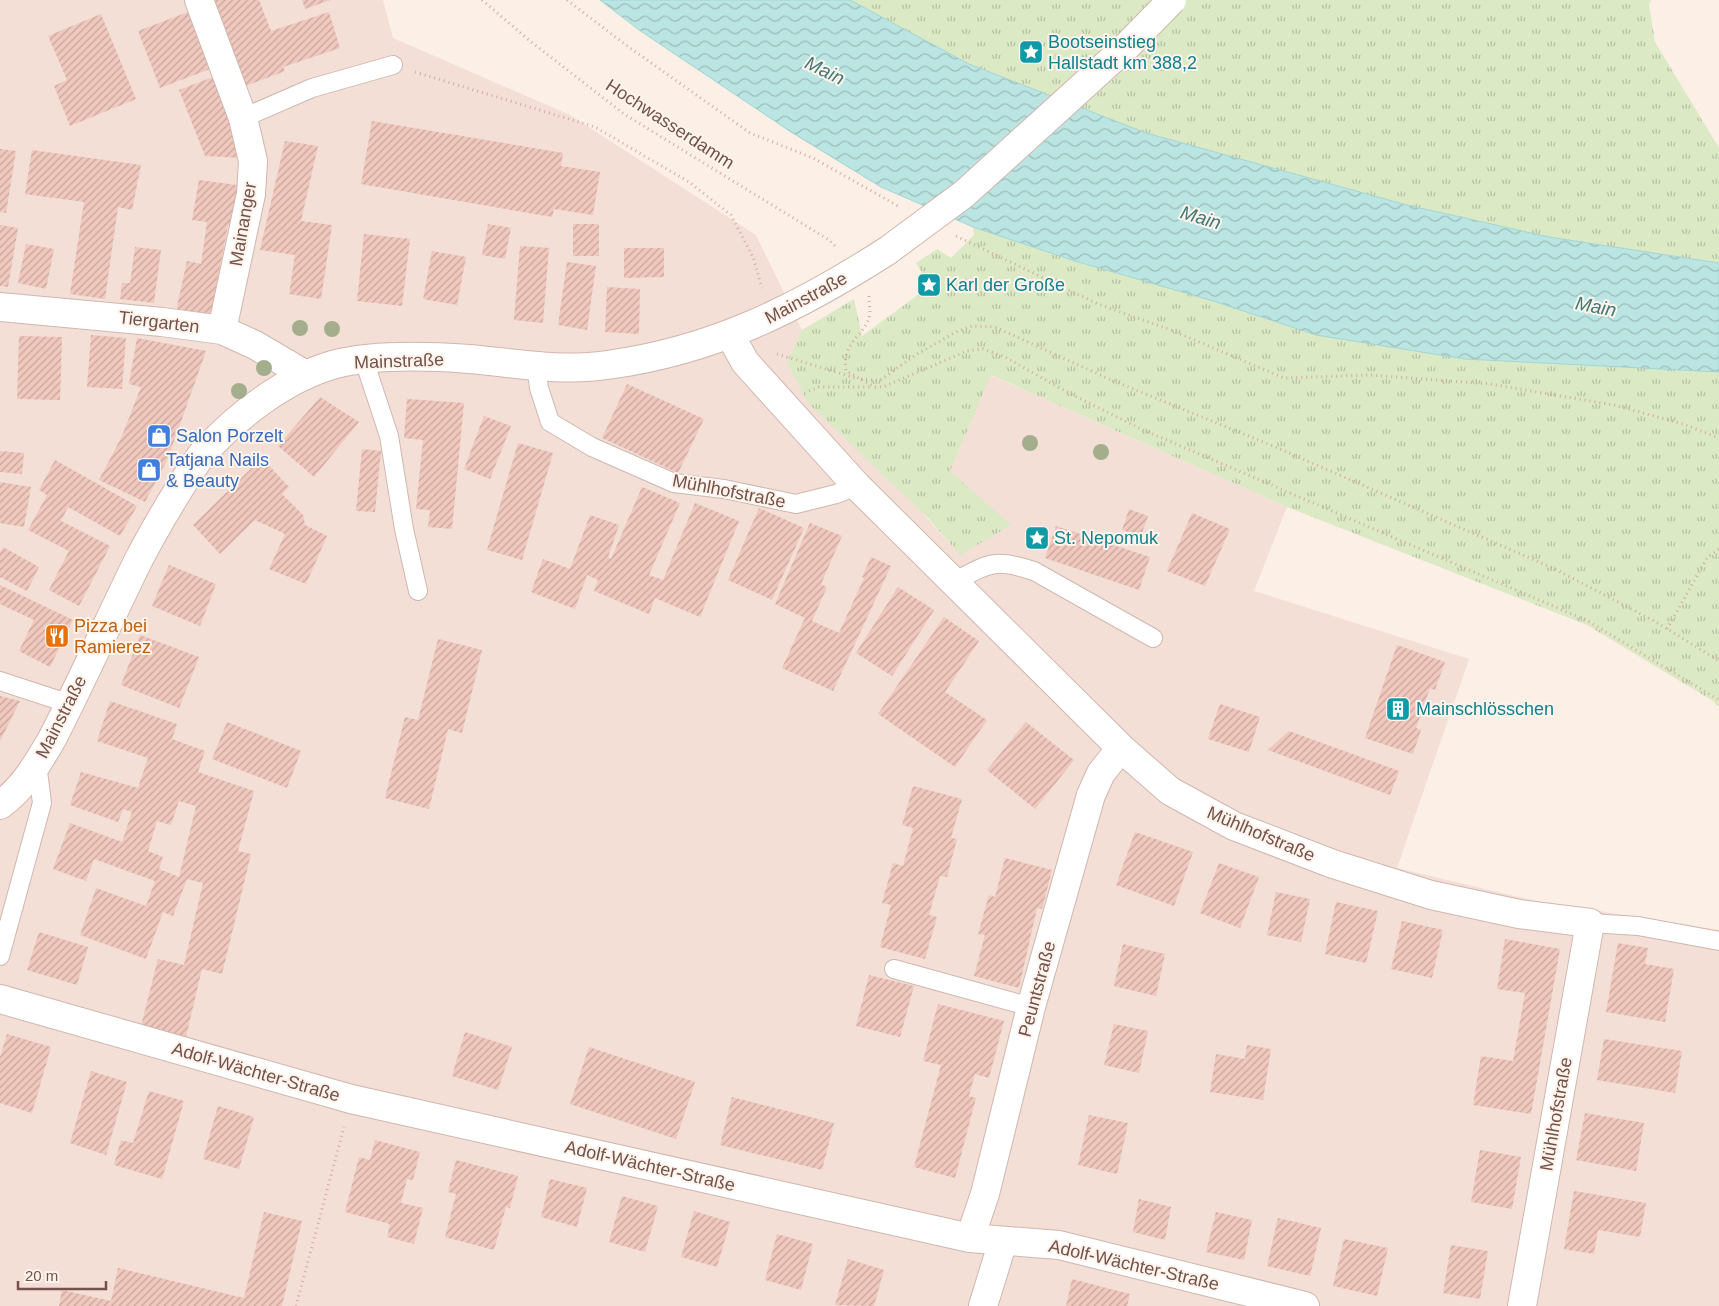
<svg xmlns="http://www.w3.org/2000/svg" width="1719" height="1306" font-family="Helvetica,sans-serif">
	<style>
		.residential { fill: #f3dfd5 }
		.grass { fill: url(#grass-tufts) }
		.water { fill: url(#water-waves); stroke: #a1d6d4 }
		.building { fill: url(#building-hatch); fill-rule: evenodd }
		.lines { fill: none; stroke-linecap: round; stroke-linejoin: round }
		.lane-casing { stroke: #cfb7af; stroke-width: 20 }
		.street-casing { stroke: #cfb7af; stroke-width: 30 }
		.secondary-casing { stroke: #d2b6ad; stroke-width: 30 }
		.path { stroke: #d5aba1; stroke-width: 3; stroke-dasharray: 1 4; stroke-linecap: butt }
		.lane { stroke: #fff; stroke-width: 18 }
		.street { stroke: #fff; stroke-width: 28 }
		.secondary { stroke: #fff; stroke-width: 28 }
		.secondary-bridge-casing { stroke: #d2b6ad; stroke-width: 30; stroke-linecap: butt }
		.secondary-bridge { stroke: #fff; stroke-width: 28 }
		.tree { fill: #a5ae8c }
		.labels { text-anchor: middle; stroke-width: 4; stroke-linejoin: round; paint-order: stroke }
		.culture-label { font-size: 18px; fill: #0d838f; stroke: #fef4ec; text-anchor: start }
		.street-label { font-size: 18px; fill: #74524b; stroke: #fef4ec }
		.shop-label { font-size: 18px; fill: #366cbe; stroke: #fef4ec; text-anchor: start }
		.food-label { font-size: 18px; fill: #c56008; stroke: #fef4ec; text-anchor: start }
		.water-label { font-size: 19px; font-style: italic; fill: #407977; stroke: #fef4ec }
	</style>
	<defs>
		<pattern id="grass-tufts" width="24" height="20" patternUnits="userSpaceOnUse" patternTransform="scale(1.25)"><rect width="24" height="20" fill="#dbe9c5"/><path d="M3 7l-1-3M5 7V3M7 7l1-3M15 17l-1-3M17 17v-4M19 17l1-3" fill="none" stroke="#b6bfa2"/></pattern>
		<pattern id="water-waves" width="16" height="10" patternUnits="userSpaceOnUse" patternTransform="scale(1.25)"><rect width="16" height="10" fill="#bbe5e2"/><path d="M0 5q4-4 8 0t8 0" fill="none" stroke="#9dbcb9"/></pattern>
		<pattern id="building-hatch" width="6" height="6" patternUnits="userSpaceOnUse" patternTransform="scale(1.25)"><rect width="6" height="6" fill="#f0c8be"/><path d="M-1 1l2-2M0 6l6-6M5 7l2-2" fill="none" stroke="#c7a59c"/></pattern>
	</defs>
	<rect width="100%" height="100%" fill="#fcefe6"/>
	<!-- residential -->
	<path class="residential" d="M0 0H383L393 38 570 115 756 235 802 330 787 362 960 555 950 471 990 375 1287 507 1254 591 1469 659 1397 868 1536 901 1719 930V1306H0Z"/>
	<!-- grass -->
	<path class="grass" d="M850 0H1651L1649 4 1655 42 1719 148V263L1549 237 1407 205 1146 133 968 64Z
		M973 227 1075 261 1210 300 1316 335 1465 359 1719 372V707L1713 701 1587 625 1287 507 991 375 950 471 1011 525 960 555 928 518 808 403 787 362 802 330 854 299 862 336 930 286 916 263 937 249 951 258 974 235Z"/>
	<!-- water -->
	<path class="water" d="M600 0H850L969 64 1146 133 1407 205 1549 237 1719 263V372L1465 359 1316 335 1210 300 1075 261 973 227 881 187 791 132 639 30Z"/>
	<!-- building -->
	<path class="building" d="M211 0H259L271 31 329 12 340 48 283 67 285 71 243 87Z
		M302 0H330L305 9Z
		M188 12 210 69 160 88 138 31Z
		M101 14 136 99 70 126 54 86 67 80 48 36Z
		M213 77 228 117 242 158 205 156 179 90Z
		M372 121 563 153 561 166 600 172 593 215 554 209 552 217 361 184Z
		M285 141 318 146 301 221 332 225 321 299 289 294 295 255 260 250Z
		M0 149 16 151 6 213 0 212Z
		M32 150 141 165 132 210 118 207 105 299 70 294 84 202 25 194Z
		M199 180 244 186 238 227 228 225 210 318 176 311 187 261 201 264 207 222 192 220Z
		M488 224 511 228 505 259 482 255Z
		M573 224H599V256H573Z
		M0 225 18 228 8 287 0 286Z
		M364 234 410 239 402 306 357 301Z
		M26 244 54 249 46 289 18 283Z
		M520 246 549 248 543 323 514 320Z
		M135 247 161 250 154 303 120 299 122 283H130Z
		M624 248H664V277L624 278Z
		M432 251 466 257 457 305 423 299Z
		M567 262 596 266 587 330 558 325Z
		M607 287 640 289 639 334 605 332Z
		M91 335 126 338 122 389 87 387Z
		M19 336 62 337 60 400 17 399Z
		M137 338 206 351 168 458 145 502 99 480 122 436 141 387 129 384Z
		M627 384 704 419 678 473 602 438Z
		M320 397 359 422 314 477 278 446Z
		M407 399 464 403 452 529 428 527 430 510 416 509 423 440 404 438Z
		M484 416 511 426 490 479 464 469Z
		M518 443 553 453 522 560 487 550Z
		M362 449 381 451 375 512 356 511Z
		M0 451 24 453 22 474 0 472Z
		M262 458 289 487 282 494 303 515 305 525 327 536 306 584 269 569 285 534 255 520 220 554 193 525Z
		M55 460 137 506 120 536 68 507 61 521 110 546 79 606 49 590 69 551 28 530 47 495 39 490Z
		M0 482 31 487 24 527 0 523Z
		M642 487 680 503 649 575 663 580 695 503 739 521 700 617 655 598 649 614 594 591 598 580 587 575 575 609 531 592 543 559 570 569 590 515 619 525 608 557 611 559Z
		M759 508 804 528 772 600 728 580Z
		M1129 509 1148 516 1141 536 1122 530Z
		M1192 513 1230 529 1205 586 1167 571Z
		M810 523 842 536 821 584 827 587 812 621 839 633 864 578 862 577 871 557 891 566 833 691 782 668 805 618 775 604Z
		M1056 526 1150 557 1139 590 1045 558Z
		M3 547 39 567 27 591 0 577V552Z
		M169 565 216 584 200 626 152 606Z
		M0 585 73 620 50 667 19 651 34 620 0 604Z
		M898 587 934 610 892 676 856 653Z
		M944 617 979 641 945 692 987 720 955 767 878 714Z
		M140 635 199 657 179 708 121 685Z
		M438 639 482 650 462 733 448 729 429 809 385 798 405 717 418 720Z
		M1397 645 1445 662 1435 690 1430 688 1416 728 1421 730 1413 754 1365 738Z
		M0 696 20 701 0 741Z
		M110 701 177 724 172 739 205 751 198 772 254 791 238 851 251 854 222 974 202 969 185 1041 140 1030 158 959 184 965 203 883 187 879 173 916 163 912 146 959 80 935 96 888 146 906 155 881 94 859 86 881 53 869 70 823 122 842 132 812 123 809 118 822 70 805 81 772 138 788 148 758 97 741ZM179 801 196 806 179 877 159 869 163 857 148 851 157 821 171 825Z
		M1220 704 1260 717 1249 752 1208 739Z
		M227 722 301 751 287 788 212 759Z
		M1026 722 1074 760 1035 809 987 770Z
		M1289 731 1399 771 1390 795 1268 750Z
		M913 786 962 799 951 838 957 839 947 877 940 876 929 915 937 917 925 959 880 947 891 905 882 903 893 863 903 866 913 828 902 825Z
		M1135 832 1193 852 1174 906 1116 885Z
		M1005 858 1052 870 1042 909 1037 908 1019 988 974 976 985 935 978 934 989 895 995 897Z
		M1219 863 1259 877 1240 928 1200 913Z
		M1276 892 1310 899 1301 942 1267 935Z
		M1336 902 1378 911 1366 963 1325 954Z
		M1402 921 1443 930 1432 978 1391 969Z
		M39 932 88 947 77 985 27 970Z
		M1505 939 1560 949 1531 1114 1473 1105 1481 1056 1513 1061 1525 993 1497 989Z
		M1618 943 1648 948 1645 964 1674 969 1665 1022 1606 1012Z
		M1123 944 1165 954 1156 996 1114 986Z
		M869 975 914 986 900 1037 856 1026Z
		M938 1004 1004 1021 989 1078 975 1074 969 1096 976 1098 955 1178 914 1167 941 1065 923 1061Z
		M1114 1024 1148 1031 1139 1073 1104 1065Z
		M465 1032 512 1047 498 1090 452 1076Z
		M7 1034 51 1047 32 1113 0 1103V1057Z
		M1604 1039 1682 1051 1675 1093 1597 1080Z
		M1247 1045 1271 1049 1263 1100 1210 1092 1216 1054 1245 1059Z
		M589 1047 695 1082 676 1139 570 1104Z
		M91 1071 127 1082 106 1155 70 1143Z
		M149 1091 184 1101 162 1179 114 1165 121 1140 133 1143Z
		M732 1097 834 1123 822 1170 720 1145Z
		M218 1106 254 1117 239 1169 203 1159Z
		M1585 1113 1644 1123 1636 1171 1576 1160Z
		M1089 1115 1128 1123 1117 1174 1078 1165Z
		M375 1140 420 1152 413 1180 407 1179 401 1203 423 1208 414 1244 387 1237 390 1224 345 1212 359 1157 370 1160Z
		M1480 1150 1521 1157 1512 1209 1471 1202Z
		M456 1160 518 1176 510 1208 506 1207 494 1250 445 1237 456 1194 448 1192Z
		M550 1179 587 1188 577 1227 541 1217Z
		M1574 1191 1646 1203 1640 1237 1598 1230 1594 1254 1564 1249Z
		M622 1196 658 1206 645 1252 609 1242Z
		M1139 1199 1171 1207 1165 1240 1133 1232Z
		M694 1211 730 1222 717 1267 681 1257Z
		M264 1212 302 1221 282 1306H59L62 1290 111 1301 118 1268 244 1298Z
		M1216 1212 1252 1220 1244 1260 1206 1252Z
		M1278 1218 1321 1228 1310 1276 1267 1266Z
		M777 1234 813 1244 801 1290 765 1280Z
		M1344 1239 1388 1248 1377 1296 1333 1286Z
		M1451 1245 1488 1251 1480 1299 1443 1293Z
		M848 1259 884 1270 874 1306 835 1305Z
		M1072 1279 1130 1294 1127 1306H1066Z"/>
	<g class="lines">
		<defs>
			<path id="lane" d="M243 118 312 88 393 65
				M364 360 389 436 404 529 418 591
				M536 366 539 388 550 422 592 447 674 483 724 489 796 504 836 494 857 486
				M954 582C989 563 995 558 1034 571L1153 638
				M0 681 70 704
				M1590 923 1638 926 1719 941
				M0 956 42 803 37 764
				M894 969 1031 1007"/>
			<path id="street" d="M199 0 243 118 253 161 251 194 222 330
				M0 307 162 322 222 330 255 345 306 375
				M730 335 745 362 857 486 1121 748 1170 791 1234 826 1333 864 1431 895 1519 914 1590 923 1522 1306
				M0 999 351 1099 970 1238 1059 1245 1305 1306
				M970 1238 985 1194 1031 1007 1091 795 1101 773 1121 748
				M983 1306 1003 1241"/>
			<path id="secondary" d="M0 805C23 789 38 763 52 739 82 681 109 620 138 561 153 532 169 505 186 478 192 470 197 460 204 452 238 415 287 377 336 364 375 354 429 356 469 359 516 363 561 372 607 365 713 351 798 308 887 251"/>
		</defs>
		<!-- lane casing -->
		<use href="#lane" class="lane-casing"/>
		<!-- street casing -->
		<use href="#street" class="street-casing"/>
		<!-- secondary casing -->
		<use href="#secondary" class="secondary-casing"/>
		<!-- path -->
		<path class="path" d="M482 0 530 41 624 114 829 240 837 248
			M567 0 626 45 750 133 813 158 900 207
			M415 72 595 127 689 182 731 215 753 257 762 288
			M956 236 1098 304 1171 330 1284 378 1370 375 1490 384 1614 405 1683 424 1719 438
			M869 296C869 302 870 308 870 313 867 336 841 340 846 371L875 387H883L967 351 983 349 1005 357 1065 391 1141 429 1588 621 1719 700
			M777 354 855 378
			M861 379 879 381 917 354 956 332 972 326 995 327 1109 379 1273 446 1555 569 1656 622 1719 661
			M809 391 819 387H872
			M1667 629 1707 558 1719 549
			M296 1306 344 1127"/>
		<!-- lane -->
		<use href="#lane" class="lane"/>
		<!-- street -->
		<use href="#street" class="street"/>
		<!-- secondary -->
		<use href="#secondary" class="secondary"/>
		<defs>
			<path id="secondary-bridge" d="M887 251 964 194 1126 47 1172 0"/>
		</defs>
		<!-- secondary-bridge casing -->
		<use href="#secondary-bridge" class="secondary-bridge-casing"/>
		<!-- secondary-bridge -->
		<use href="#secondary-bridge" class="secondary-bridge"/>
	</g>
	<!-- trees -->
	<g class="tree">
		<circle cx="300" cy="328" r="8"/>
		<circle cx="332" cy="329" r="8"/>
		<circle cx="264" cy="368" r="8"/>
		<circle cx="239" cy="391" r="8"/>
		<circle cx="1030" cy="443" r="8"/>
		<circle cx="1101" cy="452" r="8"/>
	</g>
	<!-- icons -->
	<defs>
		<symbol id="sight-square" viewBox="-11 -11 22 22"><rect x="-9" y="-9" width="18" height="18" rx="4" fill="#0f9aa8" stroke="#fef4ec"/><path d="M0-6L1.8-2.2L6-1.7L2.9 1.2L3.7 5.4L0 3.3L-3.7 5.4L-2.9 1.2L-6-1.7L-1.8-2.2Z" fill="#fff"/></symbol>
		<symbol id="shop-square" viewBox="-11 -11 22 22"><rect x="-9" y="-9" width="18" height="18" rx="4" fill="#3f7fe0" stroke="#fef4ec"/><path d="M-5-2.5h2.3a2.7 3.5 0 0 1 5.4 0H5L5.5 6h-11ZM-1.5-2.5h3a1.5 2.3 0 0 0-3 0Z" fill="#fff"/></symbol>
		<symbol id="restaurant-square" viewBox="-11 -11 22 22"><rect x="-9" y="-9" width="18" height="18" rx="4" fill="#e8710a" stroke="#fef4ec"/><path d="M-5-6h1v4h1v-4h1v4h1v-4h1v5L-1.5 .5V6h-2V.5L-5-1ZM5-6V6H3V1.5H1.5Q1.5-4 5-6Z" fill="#fff"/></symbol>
		<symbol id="building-square" viewBox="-11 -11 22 22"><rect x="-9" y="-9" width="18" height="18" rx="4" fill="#0f9aa8" stroke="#fef4ec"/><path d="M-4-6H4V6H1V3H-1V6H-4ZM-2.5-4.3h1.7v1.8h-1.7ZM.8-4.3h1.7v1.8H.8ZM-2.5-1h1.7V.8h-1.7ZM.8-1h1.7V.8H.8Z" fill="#fff"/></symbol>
	</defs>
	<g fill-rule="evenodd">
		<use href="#sight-square" x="1017" y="38" width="28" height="28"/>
		<use href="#sight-square" x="915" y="271" width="28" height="28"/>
		<use href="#shop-square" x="145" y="422" width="28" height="28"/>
		<use href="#shop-square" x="135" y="456" width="28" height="28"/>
		<use href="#sight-square" x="1023" y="524" width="28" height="28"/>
		<use href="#restaurant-square" x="43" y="622" width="28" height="28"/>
		<use href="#building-square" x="1384" y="695" width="28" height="28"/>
	</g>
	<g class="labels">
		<!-- culture labels -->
		<g class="culture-label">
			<text x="1048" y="48">Bootseinstieg<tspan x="1048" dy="21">Hallstadt km 388,2</tspan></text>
			<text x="946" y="291">Karl der Große</text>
			<text x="1054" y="544">St. Nepomuk</text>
			<text x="1416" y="715">Mainschlösschen</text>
		</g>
		<!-- street labels -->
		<g class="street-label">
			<text transform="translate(670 124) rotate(33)" y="6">Hochwasserdamm</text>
			<text transform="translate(243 224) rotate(-80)" y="6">Mainanger</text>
			<text transform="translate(806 298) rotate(-28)" y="6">Mainstraße</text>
			<text transform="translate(159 322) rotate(7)" y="6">Tiergarten</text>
			<text transform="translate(399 361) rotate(-2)" y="6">Mainstraße</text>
			<text transform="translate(729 491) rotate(11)" y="6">Mühlhofstraße</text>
			<text transform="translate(61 717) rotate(-63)" y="6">Mainstraße</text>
			<text transform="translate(1261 834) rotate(23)" y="6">Mühlhofstraße</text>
			<text transform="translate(1037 989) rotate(-75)" y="6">Peuntstraße</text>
			<text transform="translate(256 1072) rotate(16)" y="6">Adolf-Wächter-Straße</text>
			<text transform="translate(1556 1114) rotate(-80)" y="6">Mühlhofstraße</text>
			<text transform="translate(650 1166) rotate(13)" y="6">Adolf-Wächter-Straße</text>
			<text transform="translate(1134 1265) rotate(13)" y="6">Adolf-Wächter-Straße</text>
		</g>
		<!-- shop labels -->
		<g class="shop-label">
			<text x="176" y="442">Salon Porzelt</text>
			<text x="166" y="466">Tatjana Nails<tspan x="166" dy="21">&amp; Beauty</tspan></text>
		</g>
		<!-- food labels -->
		<g class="food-label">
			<text x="74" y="632">Pizza bei<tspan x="74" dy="21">Ramierez</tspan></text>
		</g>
		<!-- water labels -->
		<g class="water-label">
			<text transform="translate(825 70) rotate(26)" y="7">Main</text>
			<text transform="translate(1201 217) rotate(17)" y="7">Main</text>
			<text transform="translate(1596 306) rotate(11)" y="7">Main</text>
		</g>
	</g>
	<!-- scale -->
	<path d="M18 1281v8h88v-8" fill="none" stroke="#74524b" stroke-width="2.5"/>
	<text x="25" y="1281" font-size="15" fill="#74524b" stroke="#fef4ec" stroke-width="4" paint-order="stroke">20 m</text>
</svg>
